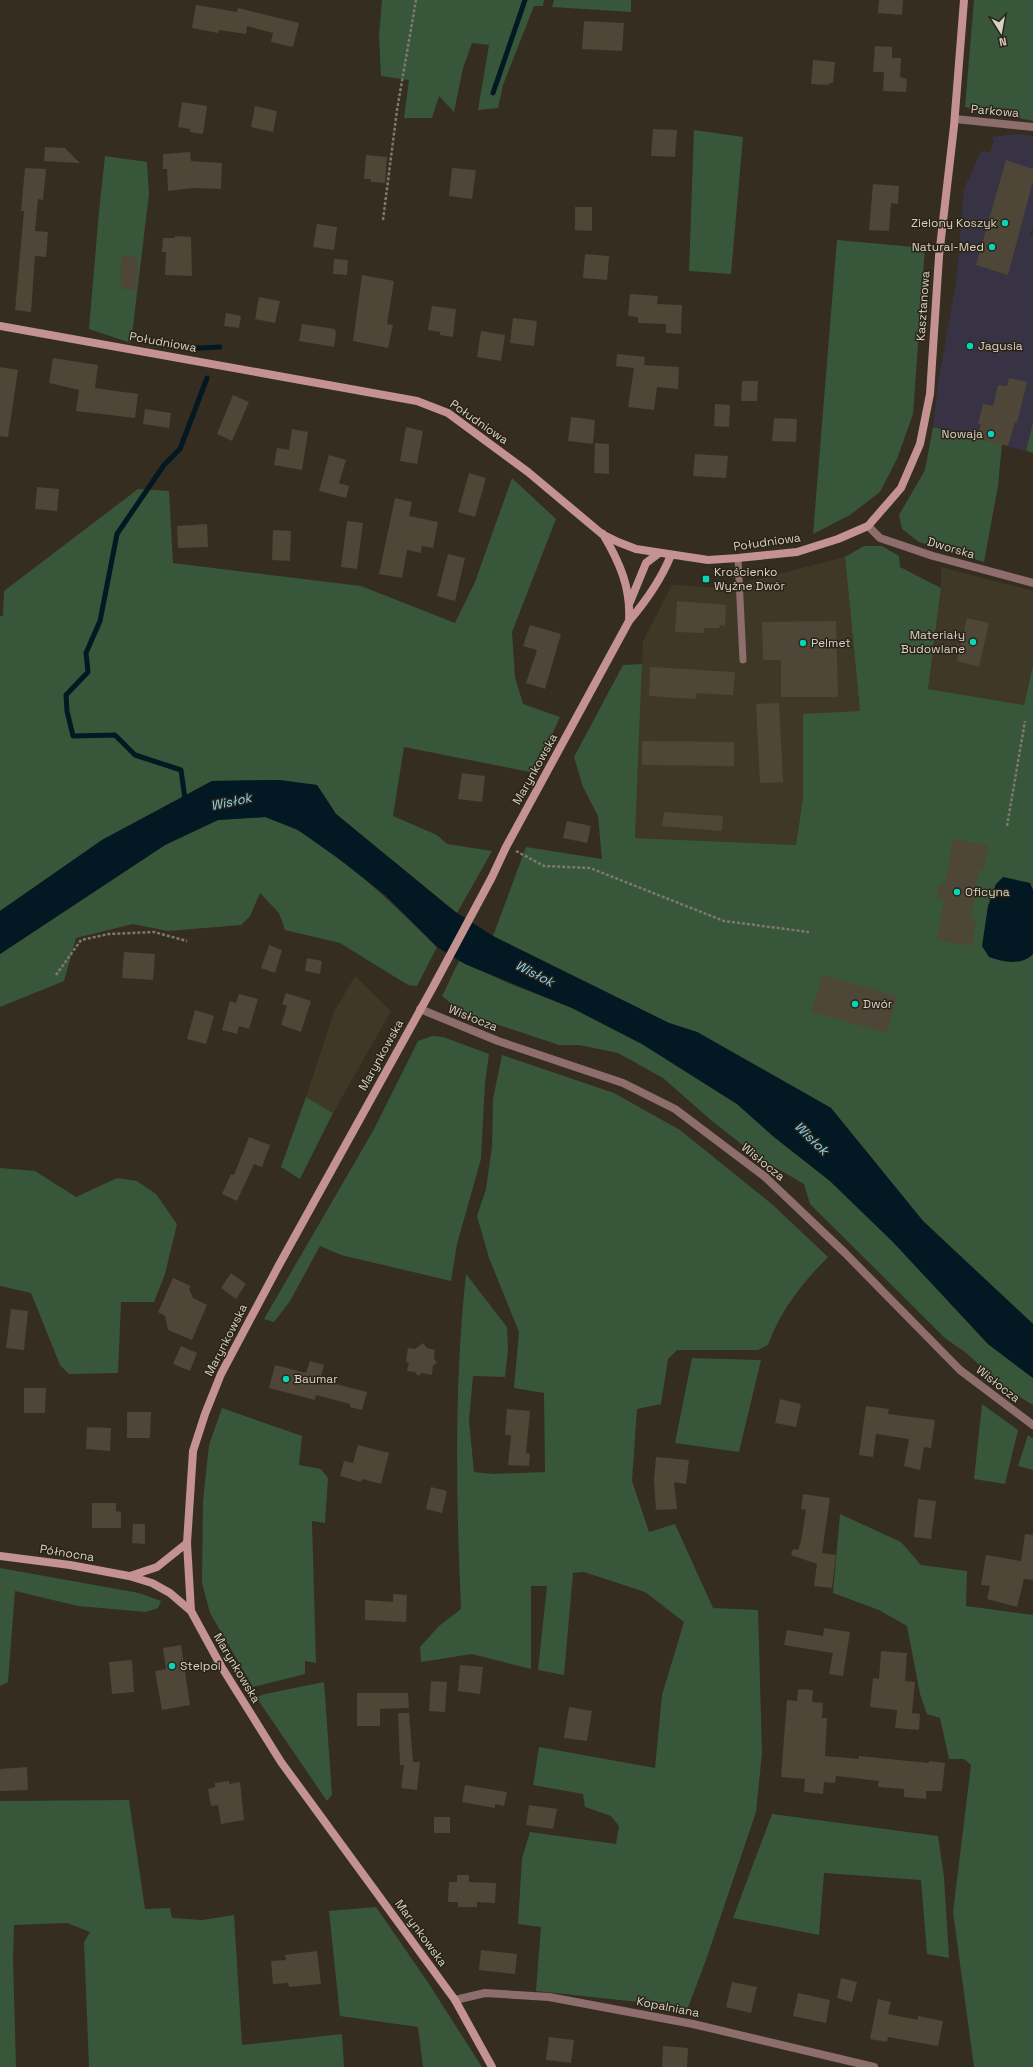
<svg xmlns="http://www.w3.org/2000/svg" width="1033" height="2067" font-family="'Space Grotesk',sans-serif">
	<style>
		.commercial { fill: #383344 }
		.industrial { fill: #403827 }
		.green { fill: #38563a }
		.water { fill: #021822 }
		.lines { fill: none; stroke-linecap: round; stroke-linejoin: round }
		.stream { stroke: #021822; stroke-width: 5 }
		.building { fill: #4e4637 }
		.path { stroke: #7f786c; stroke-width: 2.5; stroke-dasharray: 3 2; stroke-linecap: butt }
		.lane { stroke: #8e6e6d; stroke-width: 7 }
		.street { stroke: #8e6e6d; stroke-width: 8 }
		.secondary { stroke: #c49290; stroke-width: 8 }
		.poi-dot { fill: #07d5b6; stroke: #2b2416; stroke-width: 1.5 }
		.labels { text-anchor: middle; stroke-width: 3; stroke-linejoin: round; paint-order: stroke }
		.street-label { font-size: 12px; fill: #d6d1c8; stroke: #2b2416 }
		.poi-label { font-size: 12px; fill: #d6d1c8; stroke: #2b2416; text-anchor: start }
		.water-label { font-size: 13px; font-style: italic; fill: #85d4fc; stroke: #2b2416 }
	</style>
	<rect width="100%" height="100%" fill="#352d1f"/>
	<!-- commercial -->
	<path class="commercial" d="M1019 134 1033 136V226L1030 235 1033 236V422L1026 451 933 427 938 383 956 283 964 189 981 151 990 152 994 142 992 137Z"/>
	<!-- industrial -->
	<path class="industrial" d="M845 557 860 711 803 798 796 845 635 838 643 641 672 585 724 588Z
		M941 567 1033 591V665L1024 705 928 689 941 588Z
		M355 976 391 1011 333 1113 306 1097 334 1012Z"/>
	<!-- green -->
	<path class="green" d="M382 0H544L543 6H534L503 85 498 108 478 110 489 45 472 43 463 68 454 112 439 96 432 118H404L409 80 381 76 379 36Z
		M554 0H631V12L552 7Z
		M974 0H1033V121L965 107Z
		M694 130 743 137 731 274 689 271Z
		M105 156 147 162 149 194 131 343 89 329 99 211Z
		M837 240 925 248 913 414 897 459 880 492 850 515 813 534Z
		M1033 422V453L1026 451Z
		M933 427 1002 444 998 486 984 562 919 542 902 529 899 515 925 470Z
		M512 478 556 519 512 632 515 677 523 704 560 717 535 773 404 747 393 816 437 835 447 844 492 851 457 913 336 814 317 785 279 780 212 781 102 840 0 911V616H3L4 591 138 489 169 491 173 563 361 586 455 623 475 582Z
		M864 546H882L899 556 900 567 941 588 928 689 1024 705 1033 665V1324L923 1221 831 1108 697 1032 669 1023 493 936 526 847 602 859 598 816 583 787 574 757 623 665 642 664 635 838 796 845 803 798V714L860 711 845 557Z
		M265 817C276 821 289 825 299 831 351 862 394 905 437 947L417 986 408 985 340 943 285 930 279 913 260 893 250 916 241 925 168 931 133 924 76 938 64 981 0 1007V954L165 845 218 820Z
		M459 961 513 985 572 1008 642 1044 737 1104 774 1137 830 1181 893 1242 988 1344 1033 1378V1405L1005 1388 965 1352 946 1339 810 1204 804 1184 759 1158 712 1121 663 1078 618 1053 579 1045H559L478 1018 455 1007 442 996Z
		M432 1036 443 1037 489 1054 485 1083 481 1159 457 1244 451 1281 341 1255 320 1246 290 1301 274 1322 264 1319 373 1131 418 1041Z
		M502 1055 614 1093 680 1130 773 1205 828 1257C803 1282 780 1311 768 1345L758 1350H677L668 1359 661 1404 637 1409 632 1481 649 1532 675 1524 713 1608 758 1610 762 1753 756 1812 707 1957 686 2013 638 2002 536 1991 541 1927 518 1924 522 1858 530 1832 616 1844 619 1826 611 1816 585 1807 583 1794 533 1785 539 1747 655 1768 662 1695 684 1622 645 1592 584 1572 573 1573 564 1675 538 1670 547 1586H531V1669L472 1654 421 1662 420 1647 439 1626 461 1609C456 1497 454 1385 466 1274L507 1327 508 1350 505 1377 473 1376 469 1421 474 1472 493 1474 545 1472 544 1393 514 1388 519 1332 489 1258 477 1216 486 1189 492 1146 493 1099Z
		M306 1097 333 1113 300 1179 281 1167Z
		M0 1168 35 1171 76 1197 117 1178 137 1181 156 1194 177 1224 165 1274 154 1302H121L118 1373 69 1374 60 1365 31 1293 0 1286Z
		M692 1358 761 1360 739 1452 675 1443Z
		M982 1404 1018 1430 1005 1484 974 1479Z
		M222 1408 302 1436 299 1465 321 1469 328 1478 325 1523 312 1521 316 1663 305 1661V1674L253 1687 210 1613 202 1583 203 1501 209 1445Z
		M1028 1435 1033 1439V1470L1018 1466Z
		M840 1514 901 1542 921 1565 967 1571 966 1606 1033 1615V2067H974L953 1912 971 1765 964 1759H949L940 1718 927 1714 920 1694 907 1626 879 1610 833 1593Z
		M0 1568 139 1593 161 1601 158 1608 146 1612 78 1606 15 1591 8 1682 0 1686Z
		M324 1682 332 1795 327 1801 256 1697 265 1694Z
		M129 1800 145 1909 170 1908 172 1918 202 1920 234 1915 242 2045 342 2034 344 2067H89L84 1942 90 1932 67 1923 14 1925 13 1958 16 2067H0V1801Z
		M772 1814 938 1836 944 1877 949 1958 927 1954 921 1880 824 1873 819 1935 733 1918Z
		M376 1907 427 1981 482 2067H423L418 2027 340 2016 329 1911Z"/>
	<!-- water -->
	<path class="water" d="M279 780 317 785 336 814 454 911 493 936 669 1023 697 1032 831 1108 923 1221 1033 1324V1378L988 1344 893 1242 830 1181 774 1137 737 1104 642 1044 572 1008 465 964 437 947 385 895 339 859 298 830 265 817 218 820 165 845 0 954V911L102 840 212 781Z
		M1003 877 1030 883 1033 890V954C1022 966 1003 962 989 957L982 946 988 906 996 884Z"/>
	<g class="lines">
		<!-- stream -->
		<path class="stream" d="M493 93 525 0
			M153 343 200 348 220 347
			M185 799 181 770 135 755 115 735 73 736 67 711 66 695 88 672 86 653 100 621 117 534 164 465 180 449 207 378"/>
	</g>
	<!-- building -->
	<path class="building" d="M879 0H903L902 15 878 13Z
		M196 5 237 12 238 8 299 23 293 47 271 42 273 33 247 26 246 34 219 30 218 33 192 28Z
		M584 21 624 23 622 51 582 49Z
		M875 46 892 47V58H901L900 77 907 79 906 92 883 91 884 72H873Z
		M813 60 835 62 833 83H829V85L811 84Z
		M182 102 207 106 203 134 190 132V129L178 127Z
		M255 106 277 111 273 132 251 127Z
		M653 129 677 130 675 157 651 156Z
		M45 147 65 148 80 163 44 161Z
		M190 152 191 161 222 163 221 189 192 188 168 191 167 169H163V154Z
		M366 155 387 157 385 183 371 182V179H364Z
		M1006 160 1033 169V181L1008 275 976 265Z
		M25 168 46 169 43 200 38 199 35 231 48 232 46 257 35 256 31 312 15 310 24 211H21Z
		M452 168 476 170 472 199 449 196Z
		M873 184 899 186 898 204 891 203 889 231 869 230Z
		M575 207H592V231L575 230Z
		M317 224 337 227 334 250 313 247Z
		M175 236 191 237 192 276 165 275 166 252H162L163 238H175Z
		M585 254 609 256 607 280 583 278Z
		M122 256 138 257 136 290 122 289 123 283H120Z
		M334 259 348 260 347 275 333 274Z
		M362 275 394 281 387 324 393 325 388 348 353 341Z
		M630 294 658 296 657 304 682 305 681 334 666 333V324L638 323V317L628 316Z
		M259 297 280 301 275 323 255 319Z
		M432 306 456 309 453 337 440 335V332L428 330Z
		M226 313 241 316 239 328 224 326Z
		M513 318 537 321 534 346 510 343Z
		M302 324 335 329 336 335 334 347 299 341Z
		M481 331 505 335 501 361 477 357Z
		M617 354 645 357 644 365 679 367 678 389 657 387 654 410 628 407 634 368 616 366Z
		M53 358 98 365 95 388 138 394 135 418 76 411 79 390 49 383Z
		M0 367 18 370 8 437 0 436Z
		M1009 378 1027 382 1017 423 1015 422 1008 446 977 438 981 424H978L983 404 993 406 998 385 1007 386Z
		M742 381H758L757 401H741Z
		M233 395 249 402 232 441 217 434Z
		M715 404 730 405 729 427 714 426Z
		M145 409 171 413 169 428 143 424Z
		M571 417 595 420 593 444 568 441Z
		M774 418 797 419 796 442 772 441Z
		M406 427 423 431 417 464 400 461Z
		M292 429 308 432 302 470 274 465 277 448 289 450Z
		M595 443 609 444V474L594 473Z
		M695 454 728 456 726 478 693 476Z
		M329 455 346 460 339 483 349 486 346 498 319 491Z
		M469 473 486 478 475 517 458 512Z
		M37 487 59 489 57 511 35 509Z
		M395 498 412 502 409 516 438 522 433 548 422 546 421 553 407 550 402 578 379 574Z
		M347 521 363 523 357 569 341 567Z
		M207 524 208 547 178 548 177 526Z
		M273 530 291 531 290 561 272 560Z
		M448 554 465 558 455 601 437 596Z
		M677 601 726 605 725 626 720 625 719 628H704V633L675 632Z
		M967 618 989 623 979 667 957 661Z
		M836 621 838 697H781V660H763L762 622Z
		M530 625 561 634 545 689 526 683 537 650 523 646Z
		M650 667 735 672 733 695 696 693V699L649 696Z
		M779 703 783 782 760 783 756 704Z
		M642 741 734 742V766L642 765Z
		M462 773 485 776 482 802 458 799Z
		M664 812 723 816 722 831 662 826Z
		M567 821 591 826 587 843 563 838Z
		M953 839 988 845 984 870 979 869 971 919H976L972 946 937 940 944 899 937 898 939 884 945 885Z
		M269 945 282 950 275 973 261 968Z
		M124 952 155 954 153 980 122 978Z
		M307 958 322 961 320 974 305 971Z
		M822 975 897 996 887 1033 812 1012Z
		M286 993 311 1001 301 1032 281 1025 287 1006 282 1004Z
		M239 994 258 999 249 1029 239 1026 237 1034 222 1030 230 1001 236 1003Z
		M195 1010 214 1016 206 1044 187 1039Z
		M249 1137 270 1145 262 1167 254 1164 237 1201 222 1194 231 1174 234 1175Z
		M231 1273 246 1284 236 1299 221 1288Z
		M173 1278 191 1286 189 1289 193 1298 207 1305 192 1340 168 1330 165 1316 158 1312Z
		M11 1309 28 1311 24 1350 6 1348Z
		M423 1343 427 1348 435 1350 434 1359 437 1363 433 1365 432 1375 422 1373 418 1376 415 1372 407 1371 409 1362H406L408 1348 415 1349Z
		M181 1346 197 1353 190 1371 173 1364Z
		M310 1361 324 1365 320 1380 367 1392 362 1410 350 1407V1404L316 1395 315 1400 269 1388 275 1365 306 1373Z
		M24 1388H46L45 1413H24Z
		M780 1399 801 1404 796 1427 775 1423Z
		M866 1406 889 1409 888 1414 935 1420 931 1448 924 1447 920 1470 904 1466 909 1439 876 1434 873 1457 859 1455Z
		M507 1409 530 1411 526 1453 530 1454 529 1466 508 1465 511 1435H505Z
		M127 1412H151L150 1438H127Z
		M87 1427 111 1428 110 1451 86 1449Z
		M358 1445 389 1453 381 1484 362 1479 361 1482 340 1476 344 1461 353 1463Z
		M656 1457 689 1460 686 1484 674 1482 677 1509 656 1510 654 1480Z
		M431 1487 447 1491 442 1513 426 1509Z
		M803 1494 830 1498 822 1553 836 1555 832 1588 814 1586 817 1564 791 1555 793 1549 798 1550 801 1541 806 1510 801 1509Z
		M918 1499 936 1501 931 1539 914 1537Z
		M92 1503H116V1511L121 1512V1528H92Z
		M133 1524H145V1544L132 1543Z
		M1025 1534 1033 1535V1580L1024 1579 1017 1607 987 1599 990 1586 981 1585 986 1555 1021 1561Z
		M393 1594 407 1595 406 1622 365 1620V1600L393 1602Z
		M824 1628 850 1632 843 1676 829 1674 833 1653 784 1645 787 1630 823 1636Z
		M181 1645 190 1705 162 1710 155 1671 166 1669 163 1648Z
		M881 1651 907 1653 905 1681 915 1682 912 1713 920 1714 919 1730 895 1728 897 1710 870 1707 873 1678 879 1679Z
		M132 1660 134 1692 112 1694 109 1662Z
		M460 1665 483 1667 480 1694 458 1691Z
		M431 1681 447 1682 445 1712 429 1711Z
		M798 1689 813 1690 812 1702 823 1703 822 1718H827L825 1756 859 1759V1756L929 1763V1761L945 1763 942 1791H926V1799L904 1797V1789L878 1787 879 1781 836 1776 835 1783 824 1782 823 1794 804 1792 805 1779 781 1777 787 1700 797 1701Z
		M357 1693H408L409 1708 380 1709V1726H357Z
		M569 1707 592 1711 587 1741 564 1738Z
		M398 1713H409L413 1762H420L417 1790 401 1788 404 1765H400Z
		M27 1767 28 1790 0 1791V1769Z
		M229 1781V1784L240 1782 244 1820 221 1824 218 1805 211 1806 208 1789 215 1787V1783Z
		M465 1785 507 1792 504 1806 495 1804V1808L462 1802Z
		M529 1805 557 1809 553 1829 526 1825Z
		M434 1817H450V1833H434Z
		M457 1875H469V1882L496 1883 495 1903 477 1902V1907H458V1902H448L449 1882H457Z
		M481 1950 517 1954 515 1974 479 1970Z
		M317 1951 321 1984 289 1987 288 1983 273 1984 271 1961 286 1960 285 1955Z
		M841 1978 857 1982 852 2002 837 1998Z
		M732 1982 757 1987 751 2013 726 2007Z
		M798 1993 830 2000 826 2023 793 2016Z
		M878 1999 891 2002 888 2014 918 2020V2016L943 2021 938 2046 888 2037 887 2042 870 2039Z
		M549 2037 574 2040 571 2063 546 2060Z
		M663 2046 688 2048 687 2067H662Z"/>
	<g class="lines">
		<!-- path -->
		<path class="path" d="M383 220 397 110 416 0
			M1007 826 1025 721
			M516 851 544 866 590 868 724 921 809 932
			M56 975 81 940 109 934 154 932 187 941"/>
		<!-- lane -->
		<path class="lane" d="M738 558 743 660"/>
		<!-- street -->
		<path class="street" d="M955 119 1033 127
			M868 526 880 538 933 556 1033 583
			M420 1009 498 1041 623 1083 675 1109 764 1176 845 1253 960 1370 1033 1425
			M455 2000 485 1993 549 1997 693 2024 874 2067"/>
		<!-- secondary -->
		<path class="secondary" d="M0 326 417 401 448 413 528 472 602 534 618 542 636 549 708 560 738 558 797 552 838 539 868 526 901 488 920 444 930 394 939 256 954 126 964 0
			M603 534C620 563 631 588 629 621
			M630 602 646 563 659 553
			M0 1556 70 1565 129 1576 152 1583 170 1593 191 1611
			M130 1576 157 1567 187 1543
			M492 2067 455 2000 281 1762 221 1666 191 1611 187 1543 193 1451 205 1414 221 1374 279 1265 433 987 492 877 506 847 629 621C646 601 661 580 671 555"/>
	</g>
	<!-- markers -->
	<g class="poi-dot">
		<circle cx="1005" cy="223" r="4"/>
		<circle cx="992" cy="247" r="4"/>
		<circle cx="970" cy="346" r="4"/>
		<circle cx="991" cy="434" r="4"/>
		<rect x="702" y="575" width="8" height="8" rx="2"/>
		<circle cx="973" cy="642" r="4"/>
		<circle cx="803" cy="643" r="4"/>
		<circle cx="957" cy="892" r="4"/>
		<circle cx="855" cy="1004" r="4"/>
		<circle cx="286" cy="1379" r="4"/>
		<circle cx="172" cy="1666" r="4"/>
	</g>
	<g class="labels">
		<!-- street labels -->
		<g class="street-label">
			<text transform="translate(995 111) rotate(5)" y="4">Parkowa</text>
			<text transform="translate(923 306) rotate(-86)" y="4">Kasztanowa</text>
			<text transform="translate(163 342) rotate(10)" y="4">Południowa</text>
			<text transform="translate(479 422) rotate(35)" y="4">Południowa</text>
			<text transform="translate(767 542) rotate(-8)" y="4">Południowa</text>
			<text transform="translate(951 548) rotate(16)" y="4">Dworska</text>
			<text transform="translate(535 769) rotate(-61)" y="4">Marynkowska</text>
			<text transform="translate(473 1018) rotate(22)" y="4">Wisłocza</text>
			<text transform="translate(381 1055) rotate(-61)" y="4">Marynkowska</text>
			<text transform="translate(763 1162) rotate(39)" y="4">Wisłocza</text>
			<text transform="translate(226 1340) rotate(-63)" y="4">Marynkowska</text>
			<text transform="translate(998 1384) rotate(38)" y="4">Wisłocza</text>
			<text transform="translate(67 1553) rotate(9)" y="4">Północna</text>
			<text transform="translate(237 1668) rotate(59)" y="4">Marynkowska</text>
			<text transform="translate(421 1933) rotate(54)" y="4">Marynkowska</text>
			<text transform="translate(668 2007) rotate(11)" y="4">Kopalniana</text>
		</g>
		<!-- poi labels -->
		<g class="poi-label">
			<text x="997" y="227" text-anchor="end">Zielony Koszyk</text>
			<text x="984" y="251" text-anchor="end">Natural-Med</text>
			<text x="978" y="350">Jagusia</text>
			<text x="983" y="438" text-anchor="end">Nowaja</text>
			<text x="714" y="576">Krościenko<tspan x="714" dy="14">Wyżne Dwór</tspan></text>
			<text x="965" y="639" text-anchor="end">Materiały<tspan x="965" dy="14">Budowlane</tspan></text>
			<text x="811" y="647">Pelmet</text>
			<text x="965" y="896">Oficyna</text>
			<text x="863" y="1008">Dwór</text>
			<text x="294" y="1383">Baumar</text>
			<text x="180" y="1670">Stelpol</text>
		</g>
		<!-- water labels -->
		<g class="water-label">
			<text transform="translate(231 801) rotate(-12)" y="5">Wisłok</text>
			<text transform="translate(535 973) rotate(27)" y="5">Wisłok</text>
			<text transform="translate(812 1138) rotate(44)" y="5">Wisłok</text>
		</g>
	</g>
	<!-- north arrow -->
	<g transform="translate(1001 32) rotate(169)" stroke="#2b2416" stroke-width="3" paint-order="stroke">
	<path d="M0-3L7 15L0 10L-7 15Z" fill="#d6d1c8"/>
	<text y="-6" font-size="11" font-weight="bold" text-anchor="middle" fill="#d6d1c8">N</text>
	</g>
</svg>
